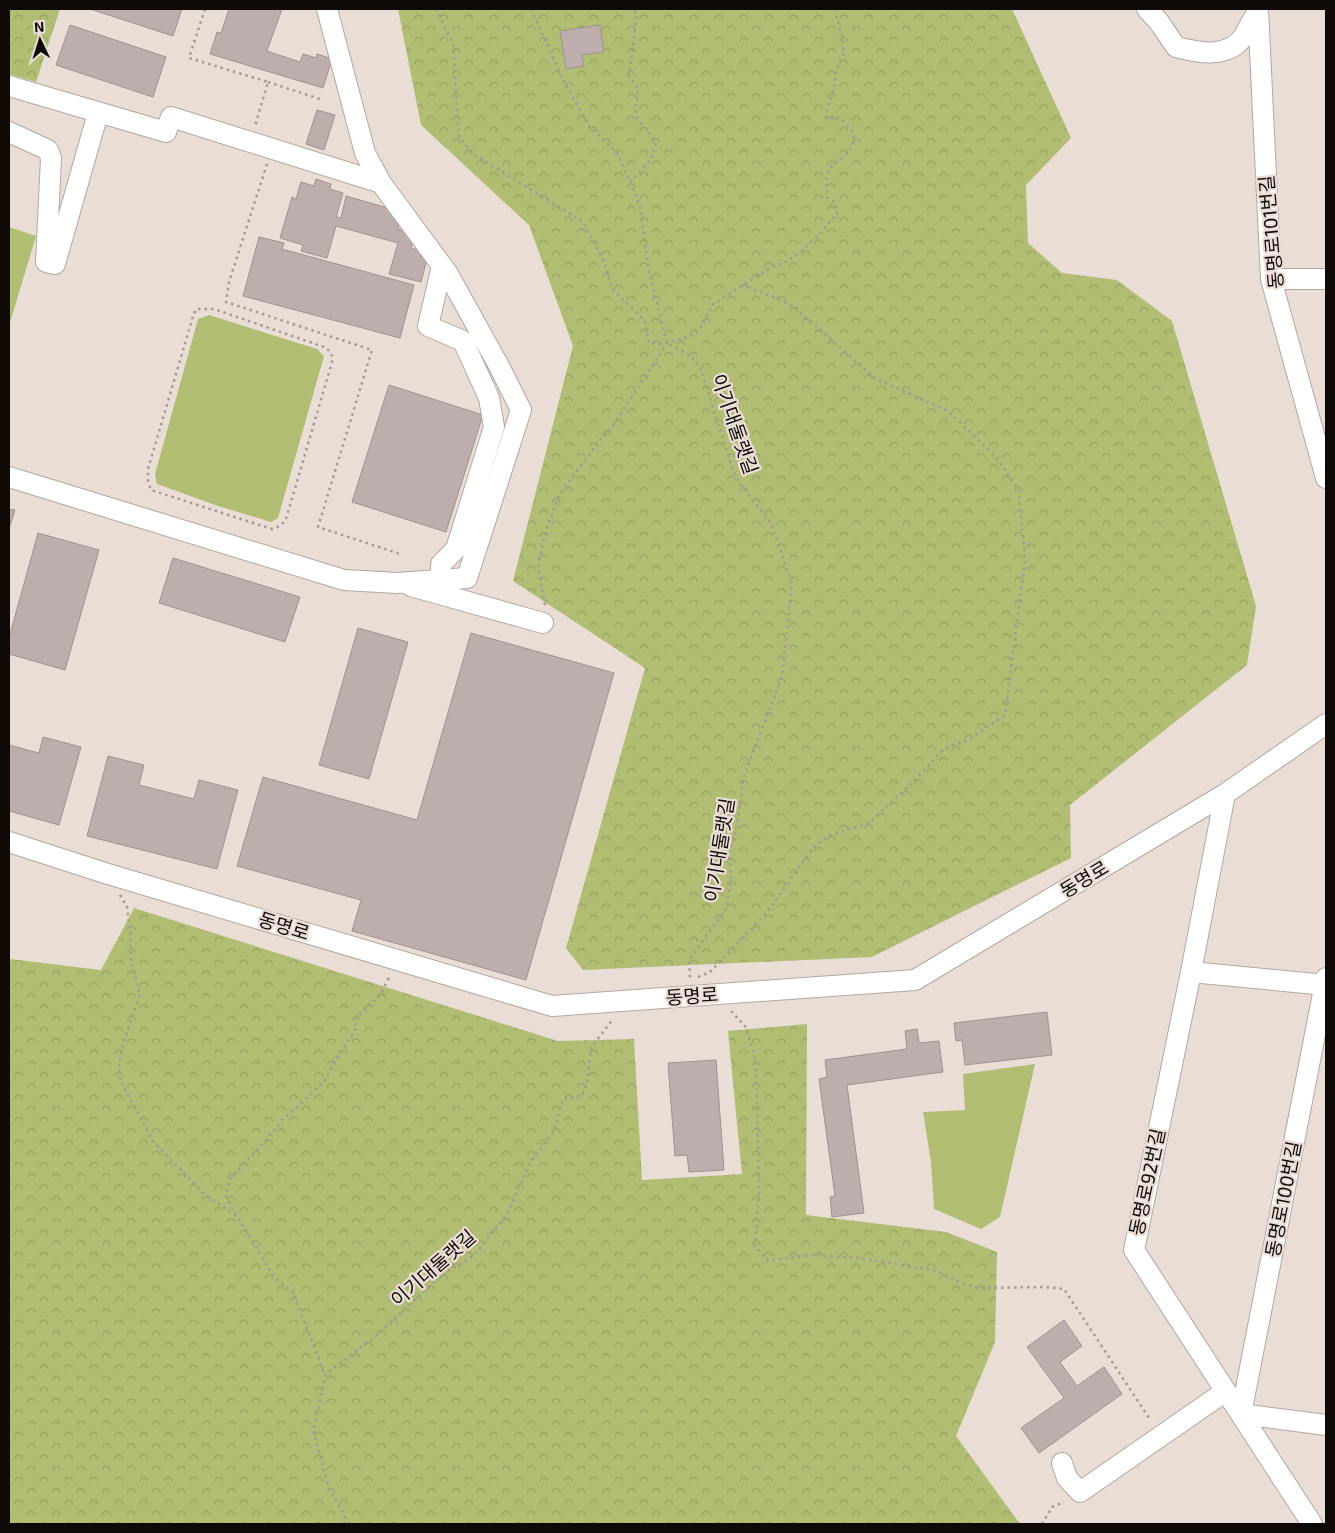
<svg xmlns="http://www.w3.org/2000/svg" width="1335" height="1533" font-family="'Exo 2','Noto Sans KR',sans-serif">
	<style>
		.forest { fill: url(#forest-crowns) }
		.pitch { fill: #b0bd73 }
		.building { fill: #bdadac; stroke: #a09190 }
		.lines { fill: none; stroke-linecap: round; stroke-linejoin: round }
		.minor-casing { stroke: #b4a6a0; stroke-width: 22 }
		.path { stroke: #a49994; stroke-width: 2.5; stroke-dasharray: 2.5 4; stroke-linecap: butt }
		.minor { stroke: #fff; stroke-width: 20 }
		.labels { text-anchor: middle; stroke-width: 4.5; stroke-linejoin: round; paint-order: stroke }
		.street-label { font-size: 19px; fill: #0f0a08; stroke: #eaddd6 }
	</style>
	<defs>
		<pattern id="forest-crowns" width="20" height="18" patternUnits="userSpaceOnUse" patternTransform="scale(1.25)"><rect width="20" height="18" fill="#b0bd73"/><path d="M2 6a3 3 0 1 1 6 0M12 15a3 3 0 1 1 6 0" fill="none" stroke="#96a162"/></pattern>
	</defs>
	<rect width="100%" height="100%" fill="#eaddd6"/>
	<!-- forest -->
	<path class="forest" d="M9 9H60L36 82 9 74Z
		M398 9H1012L1071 138 1026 185 1028 243 1062 273 1117 280 1172 321 1256 606 1247 665 1070 805 1071 858 872 957 583 970 566 948 645 668 513 581 573 346 529 225 421 125Z
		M134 908 558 1041 634 1039 642 1180 742 1174 728 1031 807 1024 806 1215 946 1232 997 1252 995 1342 956 1436 1020 1524H9V963L10 959 101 970Z"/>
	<!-- pitch -->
	<path class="pitch" d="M9 227 36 236 9 326Z
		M209 315 317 349 324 356 278 518 271 522 218 506 157 484 155 474 198 319Z
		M1035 1064 1000 1217 981 1229 934 1209 931 1162 923 1112 965 1110 963 1074Z"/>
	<!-- building -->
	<path class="building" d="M90 9H182L173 36Z
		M229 9H282L267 51 300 62 303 54 316 58 317 54 332 59 323 88 210 54 217 32 221 33Z
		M70 25 166 57 153 97 56 65Z
		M600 25 604 52 582 55 584 66 566 69 560 31Z
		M317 110 335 115 324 150 306 144Z
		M316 179 331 184 330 189 343 193 336 217 341 218 346 196 398 211 400 219 398 229 415 234 411 248 422 251 421 257 427 259 421 282 389 274 398 243 336 226 327 258 301 251 303 245 280 238 292 197 296 199 301 182 314 186Z
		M259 237 284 243 282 249 414 285 400 338 243 296Z
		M389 385 483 415 446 532 352 502Z
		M9 509 15 510 9 529Z
		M38 533 99 550 65 670 9 654V638Z
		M173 558 300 597 285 642 159 603Z
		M358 628 408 642 369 779 319 765Z
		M471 633 614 673 526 980 352 931 361 900 237 866 263 777 417 820Z
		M43 737 81 747 59 825 9 811V745L39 753Z
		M108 756 144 765 139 785 194 799 199 780 238 790 217 869 87 836Z
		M1047 1012 1052 1055 965 1065 962 1040 956 1041 954 1023Z
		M917 1029 919 1043 939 1041 943 1072 847 1085 864 1213 832 1217 830 1197 835 1196 819 1079 827 1077 825 1060 907 1049 905 1031Z
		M716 1060 724 1170 689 1172 687 1155 675 1156 668 1063Z
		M1064 1320 1082 1346 1060 1362 1077 1386 1104 1367 1122 1394 1039 1453 1021 1428 1064 1398 1027 1347Z"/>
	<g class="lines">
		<defs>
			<path id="minor" d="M1147 9 1159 22 1176 47C1199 53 1228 59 1244 36 1249 28 1251 19 1258 13
				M1258 9 1271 279 1326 478
				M9 86 166 132 171 117 381 183
				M9 132 48 150 51 158 46 262 55 264 98 113
				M1271 279H1326
				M9 477 344 580 397 583 467 578 521 410 499 366 448 274 381 183 365 153 327 9
				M441 580V564L456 549 494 427 489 398 463 341 428 326 442 266
				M411 586 543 623
				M1225 794 1191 972 1134 1250 1312 1524
				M9 842 108 874 552 1006 915 980 1225 794 1326 724
				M1191 972 1326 985
				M1326 978 1241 1414 1326 1425
				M1062 1463 1067 1478 1080 1492 1226 1391"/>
		</defs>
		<!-- minor casing -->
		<use href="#minor" class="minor-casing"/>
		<!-- path -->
		<path class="path" d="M205 9 189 58 268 82 255 126
			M436 9 453 44 459 137 473 154 583 222 605 263 611 288 645 321 649 343H667L694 335 703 324 712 305 773 266C797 262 821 232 837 214L836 203 827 197C826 187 825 174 832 166 834 163 839 161 841 159 860 142 857 133 840 118H826L828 106 834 89 836 71 844 53 842 35 834 9
			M531 9 563 80 589 126 618 154 640 206 649 271 667 343 691 356 701 369 732 468 742 487 770 521 792 583 782 676 744 776 736 831 729 853 731 878 726 909 689 960 690 978
			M268 82 323 100
			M267 164 229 282 226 302 372 350 318 527 400 554
			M630 182 651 160 656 143C653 139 650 134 647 130 644 125 639 123 637 117 631 101 647 94 629 77L637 14 631 9
			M198 309H214L327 348 332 356V362L286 519C282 525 279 527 272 529L151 490 148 481V469L194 313Z
			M545 605 538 567 545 534 559 495 601 439 610 430 667 343
			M120 895 127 907 130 930 131 961 140 994 123 1044 119 1064 120 1080 153 1141 204 1194 237 1216 274 1277 293 1292 323 1370 326 1374
			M698 977 710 972 767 912 812 849 826 837 869 823 914 781 945 748 968 740 1005 715 1025 561 1019 491 997 458 948 411 876 379 794 307 781 300 743 285
			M731 1011 745 1026 756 1061 759 1193 755 1246 768 1261 810 1255 859 1258 938 1271 961 1283 979 1288 1045 1287 1064 1289 1151 1421
			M236 1215 226 1196 229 1180 267 1139 283 1119 306 1099 325 1080 338 1056 357 1027 354 1020 381 994 390 975
			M349 1524 329 1488 313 1430 326 1374 377 1335 440 1276 475 1255 507 1214 530 1163 554 1131 563 1099 582 1096 587 1083 591 1048 613 1019
			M1042 1524 1052 1507 1064 1502"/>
		<!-- minor -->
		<use href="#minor" class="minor"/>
	</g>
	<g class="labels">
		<!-- street labels -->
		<g class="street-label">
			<text transform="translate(1271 232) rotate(-95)" y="7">동명로101번길</text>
			<text transform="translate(735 424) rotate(71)" y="7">이기대둘랫길</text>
			<text transform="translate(719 850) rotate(-81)" y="7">이기대둘랫길</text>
			<text transform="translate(1084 879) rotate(-31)" y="7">동명로</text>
			<text transform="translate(284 926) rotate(17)" y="7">동명로</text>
			<text transform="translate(692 996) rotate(-4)" y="7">동명로</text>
			<text transform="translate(1147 1182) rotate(-78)" y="7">동명로92번길</text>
			<text transform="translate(1283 1199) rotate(-79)" y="7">동명로100번길</text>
			<text transform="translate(433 1268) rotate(-41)" y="7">이기대둘랫길</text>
		</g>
	</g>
	<!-- border -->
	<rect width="1335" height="1533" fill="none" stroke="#0f0a08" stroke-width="20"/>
	<!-- north arrow -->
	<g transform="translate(40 40) rotate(356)" stroke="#eaddd6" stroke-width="4" paint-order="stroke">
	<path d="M0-4L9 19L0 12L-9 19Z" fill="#0f0a08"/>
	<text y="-8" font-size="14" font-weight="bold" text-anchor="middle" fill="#0f0a08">N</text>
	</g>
</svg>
